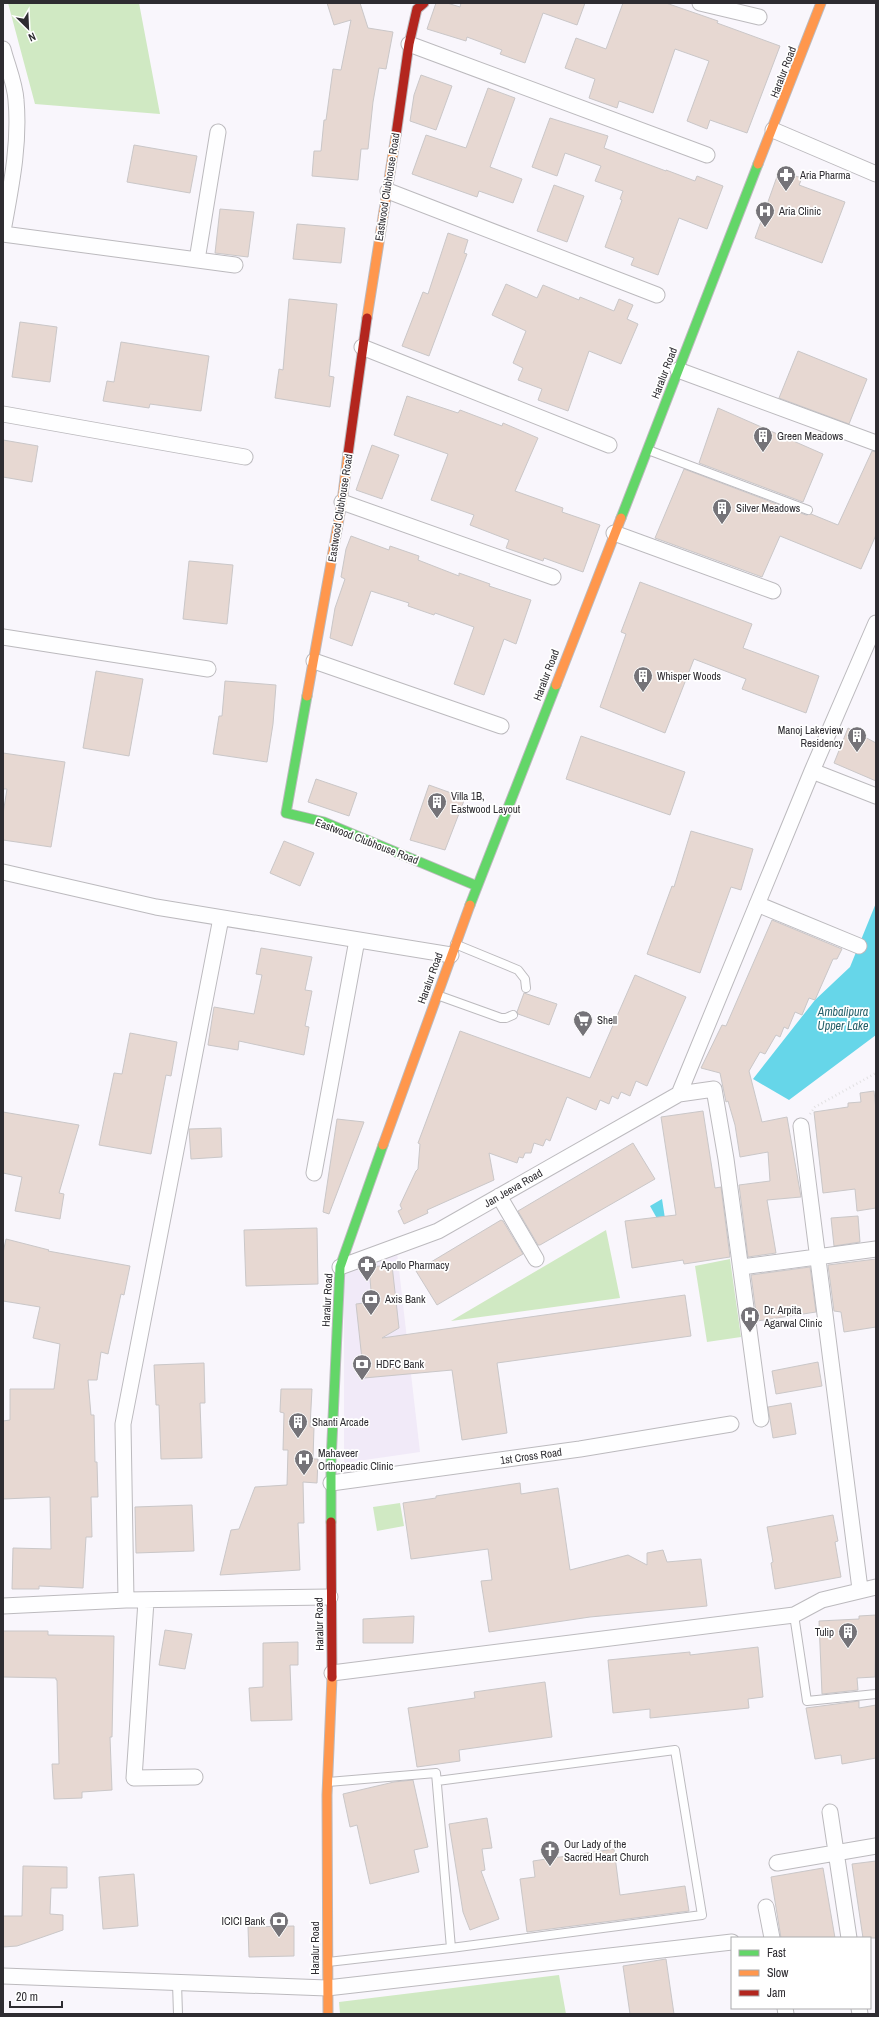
<svg xmlns="http://www.w3.org/2000/svg" width="879" height="2017" font-family="'Archivo Narrow',sans-serif">
	<style>
		.built { fill: #f1eaf8 }
		.green { fill: #d0e9c3 }
		.water { fill: #66d6e9 }
		.building { fill: #e7d8d2; stroke: #cac7c8 }
		.lines { fill: none; stroke-linecap: round; stroke-linejoin: round }
		.lane-casing { stroke: #bcbabe; stroke-width: 10 }
		.street-casing { stroke: #bcbabe; stroke-width: 17 }
		.fast-casing { stroke: #bcbabe; stroke-width: 11 }
		.slow-casing { stroke: #bcbabe; stroke-width: 11 }
		.jam-casing { stroke: #bcbabe; stroke-width: 11 }
		.path { stroke: #e1e0e2; stroke-width: 2.5; stroke-dasharray: 1 3; stroke-linecap: butt }
		.lane { stroke: #fefeff; stroke-width: 8 }
		.street { stroke: #fefeff; stroke-width: 15 }
		.fast { stroke: #63d668; stroke-width: 9 }
		.slow { stroke: #ff974d; stroke-width: 9 }
		.jam { stroke: #b3261e; stroke-width: 9 }
		.labels { text-anchor: middle; stroke-width: 3.5; stroke-linejoin: round; paint-order: stroke }
		.street-label { font-size: 11px; fill: #2e2c31; stroke: #fff }
		.poi-label { font-size: 11px; fill: #2e2c31; stroke: #fff; text-anchor: start }
		.water-label { font-size: 12px; font-style: italic; fill: #25606a; stroke: #fff }
	</style>
	<rect width="100%" height="100%" fill="#f9f6fc"/>
	<!-- built -->
	<path class="built" d="M397 1252 420 1452 344 1463V1270Z"/>
	<!-- green -->
	<path class="green" d="M8 3H139L160 114 35 104Z
		M606 1230 620 1298 451 1321Z
		M730 1259 741 1337 707 1342 695 1266Z
		M400 1503 404 1526 377 1531 373 1507Z
		M559 1975 566 2014H340L339 2002Z"/>
	<!-- water -->
	<path class="water" d="M876 903V1035L789 1100 753 1079 815 1000 850 967Z
		M662 1199 668 1238 650 1206Z"/>
	<!-- building -->
	<path class="building" d="M327 3H360L368 28 393 32 386 69 379 68 373 102 368 149H361L358 180 312 176 314 151H321L324 120H326L333 69 341 70 351 20 334 25Z
		M436 3H447L460 7 461 3H585L577 25 543 13 525 63 500 54 502 50 467 37 466 41 427 29Z
		M623 3H666L718 21 717 23 780 46 747 133 710 120 707 129 687 121 709 61 675 49 653 113 619 101 617 108 589 98 595 79 565 68 576 38 606 49Z
		M421 75 452 86 436 130 410 121 414 95Z
		M488 88 515 98 490 167 522 179 513 203 479 191 477 197 412 174 426 135 466 148Z
		M550 118 608 136 604 148 666 171V170L695 181 697 176 723 186 707 229 679 218 658 275 631 265 634 258 605 247 622 200 620 199 623 191 595 181 601 166 565 153 557 176 532 167Z
		M134 145 197 156 190 193 127 182Z
		M779 171 802 178 799 185 845 202 822 263 755 238Z
		M554 185 584 196 567 242 537 231Z
		M220 209 254 212 248 257 215 253Z
		M297 224 345 228 341 263 293 259Z
		M448 233 468 240 464 253 467 254 429 356 402 346 423 292 428 294Z
		M506 284 537 298 543 285 579 300 580 297 614 311 619 299 633 305 627 319 638 324 621 364 589 351 568 411 538 400 542 389 518 380 523 368 513 363 526 331 492 315Z
		M289 299 337 304 329 376 334 377 330 407 275 398 279 369 283 370Z
		M20 322 57 327 50 382 12 377Z
		M121 342 209 356 201 411 150 404 149 408 103 401 107 381 114 382Z
		M798 351 867 379 849 424 779 398Z
		M407 396 458 413 460 410 502 426 503 423 538 438 515 491 563 508 562 512 600 525 583 572 544 558 543 561 506 548 509 540 470 525 474 515 431 500 448 454 394 435Z
		M718 408 823 454 803 502 699 463Z
		M3 440 38 446 32 482 3 477Z
		M372 445 399 455 382 499 356 490Z
		M872 451 876 452V535L861 569 780 536 762 577 655 538 684 469 806 515 811 514 838 525Z
		M351 536 389 550 390 546 419 556 418 560 459 576V573L490 584 489 586 531 600 516 644 504 639 484 695 454 684 474 627 435 613 434 615 408 606 409 603 371 591 352 646 330 638 335 608 345 579 341 577 346 549Z
		M189 561 233 565 227 624 183 619Z
		M640 582 752 624 743 648 819 676 806 713 742 689 746 679 694 659 665 733 600 707 626 634 621 632Z
		M96 671 143 679 129 756 83 748Z
		M225 681 276 685 273 724 267 762 213 754 219 716H222Z
		M848 728 876 743V781L834 763Z
		M581 736 685 772 670 815 566 779Z
		M3 753 65 762 51 847 3 840V814L7 789H3Z
		M316 779 357 793 349 816 308 802Z
		M429 785 465 798 445 850 410 840Z
		M691 831 753 849 741 890 731 887 700 973 647 954 672 886 674 887Z
		M284 841 314 853 300 886 270 873Z
		M772 920 842 949 837 959H833L815 1000 809 998 802 1015 795 1012 788 1029 784 1027 780 1037 776 1035 765 1054 760 1052 749 1071 762 1122 787 1117 801 1197 767 1200 776 1253 748 1257 739 1185 770 1181 768 1152 740 1157 735 1125 728 1101 726 1102 720 1073 701 1068 722 1025 726 1026Z
		M261 948 312 957 305 990 312 991 305 1026 309 1027 304 1055 239 1041 238 1050 208 1045 214 1007 254 1014 262 975 256 974Z
		M635 975 686 997 647 1086 636 1081 630 1096 621 1092 618 1099 612 1096 609 1104 600 1100 596 1110 567 1097 550 1141 546 1139 543 1146 534 1143 531 1153H525L523 1158 519 1157 517 1163 489 1153 494 1180 427 1210 428 1213 404 1224 398 1211 402 1209 400 1205 416 1171 418 1169 420 1144 418 1143 460 1031 590 1078Z
		M524 993 557 1004 549 1025 518 1014 517 1012Z
		M130 1033 177 1042 171 1076 166 1075 151 1154 99 1145 114 1073 122 1074Z
		M874 1091 876 1110V1208L857 1211 855 1189 823 1193 814 1112 848 1107V1103L861 1102 860 1093Z
		M703 1111 715 1188 721 1187 730 1257 684 1264 683 1260 632 1268 625 1221 676 1215 661 1117Z
		M3 1112 79 1125 59 1193 64 1194 60 1219 15 1211 22 1177 3 1173Z
		M337 1119 364 1122 329 1214 323 1212Z
		M221 1128 222 1157 191 1159 189 1129Z
		M633 1143 655 1179 540 1245H538L518 1211Z
		M858 1216 860 1242 834 1246 831 1218Z
		M501 1220 503 1221 523 1254 437 1305 416 1271Z
		M317 1228 318 1284 246 1286 244 1230Z
		M6 1239 49 1250 48 1251 130 1266 124 1295 121 1294 108 1354 101 1352 97 1380H88L91 1415H94L95 1462H97L98 1497H91L92 1537H86L83 1588 39 1586V1589H12L13 1548 51 1549 50 1497 3 1499V1421L10 1420V1389H54L60 1344 33 1338 40 1307 3 1301V1253Z
		M876 1259V1327L844 1332 841 1312 834 1311 828 1265Z
		M392 1265 399 1328 382 1338 685 1295 691 1336 497 1363 507 1433 462 1440 452 1370 364 1378 356 1304 372 1302 369 1267Z
		M810 1267 816 1312 757 1321 751 1275Z
		M818 1362 822 1386 776 1394 772 1371Z
		M204 1363 205 1403H200L202 1458 161 1459 159 1405H156L154 1365Z
		M281 1389H312L310 1427H314L313 1459H318L317 1483 303 1482 304 1523H298L300 1570 220 1575 231 1530 239 1529 255 1487 287 1485 288 1450H283L284 1413 280 1412Z
		M791 1403 796 1434 773 1438 768 1407Z
		M520 1483 521 1494 558 1488 570 1570 628 1555 647 1565V1553L663 1550 667 1562 701 1559 707 1606 590 1617 489 1632 481 1581 492 1580 488 1549 411 1559 403 1503 436 1498V1496Z
		M192 1505 194 1551 136 1553 135 1507Z
		M833 1515 838 1541 835 1542 841 1577 775 1589 771 1563 773 1562 767 1527Z
		M876 1615 875 1677 857 1678 858 1690 822 1694 819 1621 859 1619V1616Z
		M414 1616 413 1643H363V1619Z
		M165 1630 192 1634 185 1669 159 1665Z
		M3 1631H48V1635L114 1636 112 1737H110L112 1790 82 1792V1798L54 1799 52 1764H59L57 1680H56V1678L3 1677Z
		M298 1642V1665H290L292 1720 251 1721 249 1688 263 1687V1643Z
		M758 1647 763 1697 748 1699 749 1708 650 1718V1709L613 1713 608 1660 690 1652V1655Z
		M545 1682 552 1737 459 1750 460 1761 417 1767 408 1708 475 1698 474 1692Z
		M859 1701V1708L876 1705V1758L842 1764 841 1755 815 1759 806 1708Z
		M413 1780 428 1847 414 1850 419 1872 370 1884 357 1825 350 1827 343 1794 394 1782Z
		M487 1818 492 1848 482 1849 485 1870 481 1871 499 1919 470 1930 463 1912 449 1824Z
		M614 1849 620 1895 685 1886 689 1911 527 1932 520 1879 535 1877 533 1861Z
		M876 1861V1938H863L852 1864Z
		M23 1866 67 1867V1888H51L50 1914 63 1915V1930L17 1946 3 1947V1916H22Z
		M823 1868 835 1938H781L771 1877Z
		M134 1874 138 1926 103 1929 99 1877Z
		M294 1926V1956L249 1957 248 1927Z
		M666 1959 674 2014H630L623 1966Z"/>
	<g class="lines">
		<defs>
			<path id="lane" d="M648 450 808 510
				M455 944 518 970 525 979 526 988
				M437 995 501 1018H506L513 1015
				M794 1615 807 1701 876 1694
				M437 1781 675 1750 702 1915 451 1948
				M328 1962 451 1948 436 1773 328 1782
				M177 1983 178 2014"/>
			<path id="street" d="M700 3 759 17
				M409 44 707 155
				M3 49C7 65 15 83 16 100 20 144 11 187 3 231
				M773 130 876 174
				M388 191 657 295
				M3 234 235 265
				M197 260 218 132
				M362 347 609 445
				M678 370 876 443
				M3 414 245 457
				M342 502 553 577
				M614 533 773 591
				M3 637 208 669
				M314 661 501 726
				M812 771 876 796
				M3 872 156 907 451 955
				M757 904 859 946
				M679 1094 812 771 876 623
				M801 1126 860 1589
				M314 1173 357 940
				M499 1196 536 1259
				M340 1267 438 1231 679 1094 714 1089 726 1159 761 1419
				M742 1267 876 1249
				M331 1483 580 1449 731 1424
				M126 1600 123 1424 221 918
				M146 1601 134 1778 195 1777
				M3 1606 126 1600 330 1597
				M332 1673 794 1615 822 1600 876 1587
				M830 1812 849 1938
				M777 1863 876 1846
				M766 1907 772 1938
				M3 1976 327 1988 732 1942
				M785 2008 786 2014
				M859 2008 860 2014"/>
			<path id="fast" d="M621 518 758 164
				M307 696 286 813 324 822 477 886
				M470 905 556 685
				M331 1522V1462L340 1267 383 1145"/>
			<path id="slow" d="M758 164 821 3
				M367 318 396 135
				M556 685 621 518
				M307 696 342 502 348 454
				M383 1145 470 905
				M328 2014 327 1795 332 1677"/>
			<path id="jam" d="M396 135 409 44 417 9 424 3
				M348 454 367 318
				M331 1522 332 1677"/>
		</defs>
		<!-- lane casing -->
		<use href="#lane" class="lane-casing"/>
		<!-- street casing -->
		<use href="#street" class="street-casing"/>
		<!-- fast casing -->
		<use href="#fast" class="fast-casing"/>
		<!-- slow casing -->
		<use href="#slow" class="slow-casing"/>
		<!-- jam casing -->
		<use href="#jam" class="jam-casing"/>
		<!-- path -->
		<path class="path" d="M810 1114 815 1107 876 1073"/>
		<!-- lane -->
		<use href="#lane" class="lane"/>
		<!-- street -->
		<use href="#street" class="street"/>
		<!-- fast -->
		<use href="#fast" class="fast"/>
		<!-- slow -->
		<use href="#slow" class="slow"/>
		<!-- jam -->
		<use href="#jam" class="jam"/>
	</g>
	<!-- icons -->
	<defs>
		<symbol id="pharmacy-pin" viewBox="-11 -11 22 30"><path d="M0 17L-7.5 6A9.5 9.5 0 1 1 7.5 6Z" fill="#757378" stroke="#fff"/><path d="M-2-6h4v4h4v4h-4v4h-4v-4h-4v-4h4Z" fill="#fff"/></symbol>
		<symbol id="hospital-pin" viewBox="-11 -11 22 30"><path d="M0 17L-7.5 6A9.5 9.5 0 1 1 7.5 6Z" fill="#757378" stroke="#fff"/><path d="M-5-5h3v3.5h4V-5h3V5h-3V1.5h-4V5h-3Z" fill="#fff"/></symbol>
		<symbol id="building-pin" viewBox="-11 -11 22 30"><path d="M0 17L-7.5 6A9.5 9.5 0 1 1 7.5 6Z" fill="#757378" stroke="#fff"/><path d="M-4-6H4V6H1V3H-1V6H-4ZM-2.5-4.3h1.7v1.8h-1.7ZM.8-4.3h1.7v1.8H.8ZM-2.5-1h1.7V.8h-1.7ZM.8-1h1.7V.8H.8Z" fill="#fff"/></symbol>
		<symbol id="supermarket-pin" viewBox="-11 -11 22 30"><path d="M0 17L-7.5 6A9.5 9.5 0 1 1 7.5 6Z" fill="#757378" stroke="#fff"/><path d="M-6-5.5h2.5l.6 2H6L4.5 2H-2.5L-4.4-4H-6ZM-1.5 3.2a1.3 1.3 0 1 0 .1 0ZM3 3.2a1.3 1.3 0 1 0 .1 0Z" fill="#fff"/></symbol>
		<symbol id="bank-pin" viewBox="-11 -11 22 30"><path d="M0 17L-7.5 6A9.5 9.5 0 1 1 7.5 6Z" fill="#757378" stroke="#fff"/><path d="M-6-4H6V4H-6ZM0-2.3a2.3 2.3 0 1 0 0 4.6a2.3 2.3 0 1 0 0-4.6Z" fill="#fff"/></symbol>
		<symbol id="church-pin" viewBox="-11 -11 22 30"><path d="M0 17L-7.5 6A9.5 9.5 0 1 1 7.5 6Z" fill="#757378" stroke="#fff"/><path d="M-1.2-6h2.4v3.5h3.3v2.4h-3.3V6h-2.4V-.1h-3.3v-2.4h3.3Z" fill="#fff"/></symbol>
	</defs>
	<g fill-rule="evenodd">
		<use href="#pharmacy-pin" x="775" y="164" width="22" height="30"/>
		<use href="#hospital-pin" x="754" y="200" width="22" height="30"/>
		<use href="#building-pin" x="752" y="425" width="22" height="30"/>
		<use href="#building-pin" x="711" y="497" width="22" height="30"/>
		<use href="#building-pin" x="632" y="665" width="22" height="30"/>
		<use href="#building-pin" x="846" y="725" width="22" height="30"/>
		<use href="#building-pin" x="426" y="791" width="22" height="30"/>
		<use href="#supermarket-pin" x="572" y="1009" width="22" height="30"/>
		<use href="#pharmacy-pin" x="356" y="1254" width="22" height="30"/>
		<use href="#bank-pin" x="360" y="1288" width="22" height="30"/>
		<use href="#hospital-pin" x="739" y="1305" width="22" height="30"/>
		<use href="#bank-pin" x="351" y="1353" width="22" height="30"/>
		<use href="#building-pin" x="287" y="1411" width="22" height="30"/>
		<use href="#hospital-pin" x="293" y="1448" width="22" height="30"/>
		<use href="#building-pin" x="837" y="1621" width="22" height="30"/>
		<use href="#church-pin" x="539" y="1839" width="22" height="30"/>
		<use href="#bank-pin" x="268" y="1910" width="22" height="30"/>
	</g>
	<g class="labels">
		<!-- street labels -->
		<g class="street-label">
			<text transform="translate(783 72) rotate(-69)" y="4">Haralur Road</text>
			<text transform="translate(387 187) rotate(-81)" y="4">Eastwood Clubhouse Road</text>
			<text transform="translate(664 373) rotate(-69)" y="4">Haralur Road</text>
			<text transform="translate(340 508) rotate(-81)" y="4">Eastwood Clubhouse Road</text>
			<text transform="translate(546 675) rotate(-69)" y="4">Haralur Road</text>
			<text transform="translate(367 841) rotate(21)" y="4">Eastwood Clubhouse Road</text>
			<text transform="translate(430 978) rotate(-70)" y="4">Haralur Road</text>
			<text transform="translate(513 1188) rotate(-30)" y="4">Jan Jeeva Road</text>
			<text transform="translate(327 1300) rotate(-87)" y="4">Haralur Road</text>
			<text transform="translate(531 1456) rotate(-8)" y="4">1st Cross Road</text>
			<text transform="translate(319 1624) rotate(-91)" y="4">Haralur Road</text>
			<text transform="translate(315 1948) rotate(-90)" y="4">Haralur Road</text>
		</g>
		<!-- poi labels -->
		<g class="poi-label">
			<text x="800" y="179">Aria Pharma</text>
			<text x="779" y="215">Aria Clinic</text>
			<text x="777" y="440">Green Meadows</text>
			<text x="736" y="512">Silver Meadows</text>
			<text x="657" y="680">Whisper Woods</text>
			<text x="843" y="734" text-anchor="end">Manoj Lakeview<tspan x="843" dy="13">Residency</tspan></text>
			<text x="451" y="800">Villa 1B,<tspan x="451" dy="13">Eastwood Layout</tspan></text>
			<text x="597" y="1024">Shell</text>
			<text x="381" y="1269">Apollo Pharmacy</text>
			<text x="385" y="1303">Axis Bank</text>
			<text x="764" y="1314">Dr. Arpita<tspan x="764" dy="13">Agarwal Clinic</tspan></text>
			<text x="376" y="1368">HDFC Bank</text>
			<text x="312" y="1426">Shanti Arcade</text>
			<text x="318" y="1457">Mahaveer<tspan x="318" dy="13">Orthopeadic Clinic</tspan></text>
			<text x="834" y="1636" text-anchor="end">Tulip</text>
			<text x="564" y="1848">Our Lady of the<tspan x="564" dy="13">Sacred Heart Church</tspan></text>
			<text x="265" y="1925" text-anchor="end">ICICI Bank</text>
		</g>
		<!-- water labels -->
		<g class="water-label">
			<text x="843" y="1016">Ambalipura<tspan x="843" dy="14">Upper Lake</tspan></text>
		</g>
	</g>
	<!-- border -->
	<rect width="879" height="2017" fill="none" stroke="#2e2c31" stroke-width="8"/>
	<!-- legend -->
	<rect x="731" y="1937" width="140" height="72" fill="#ffffff" stroke="#ababad"/>
	<rect x="739" y="1950" width="20" height="6" fill="#63d668" stroke="#ababad"/>
	<text x="767" y="1957" font-size="12" fill="#2e2c31">Fast</text>
	<rect x="739" y="1970" width="20" height="6" fill="#ff974d" stroke="#ababad"/>
	<text x="767" y="1977" font-size="12" fill="#2e2c31">Slow</text>
	<rect x="739" y="1990" width="20" height="6" fill="#b3261e" stroke="#ababad"/>
	<text x="767" y="1997" font-size="12" fill="#2e2c31">Jam</text>
	<!-- north arrow -->
	<g transform="translate(28 28) rotate(156)" stroke="#ffffff" stroke-width="3" paint-order="stroke">
	<path d="M0-3L7 15L0 10L-7 15Z" fill="#2e2c31"/>
	<text y="-6" font-size="11" font-weight="bold" text-anchor="middle" fill="#2e2c31">N</text>
	</g>
	<!-- scale -->
	<path d="M10 2001v6h52v-6" fill="none" stroke="#2e2c31" stroke-width="2"/>
	<text x="16" y="2001" font-size="12" fill="#2e2c31" stroke="#ffffff" stroke-width="3" paint-order="stroke">20 m</text>
</svg>
